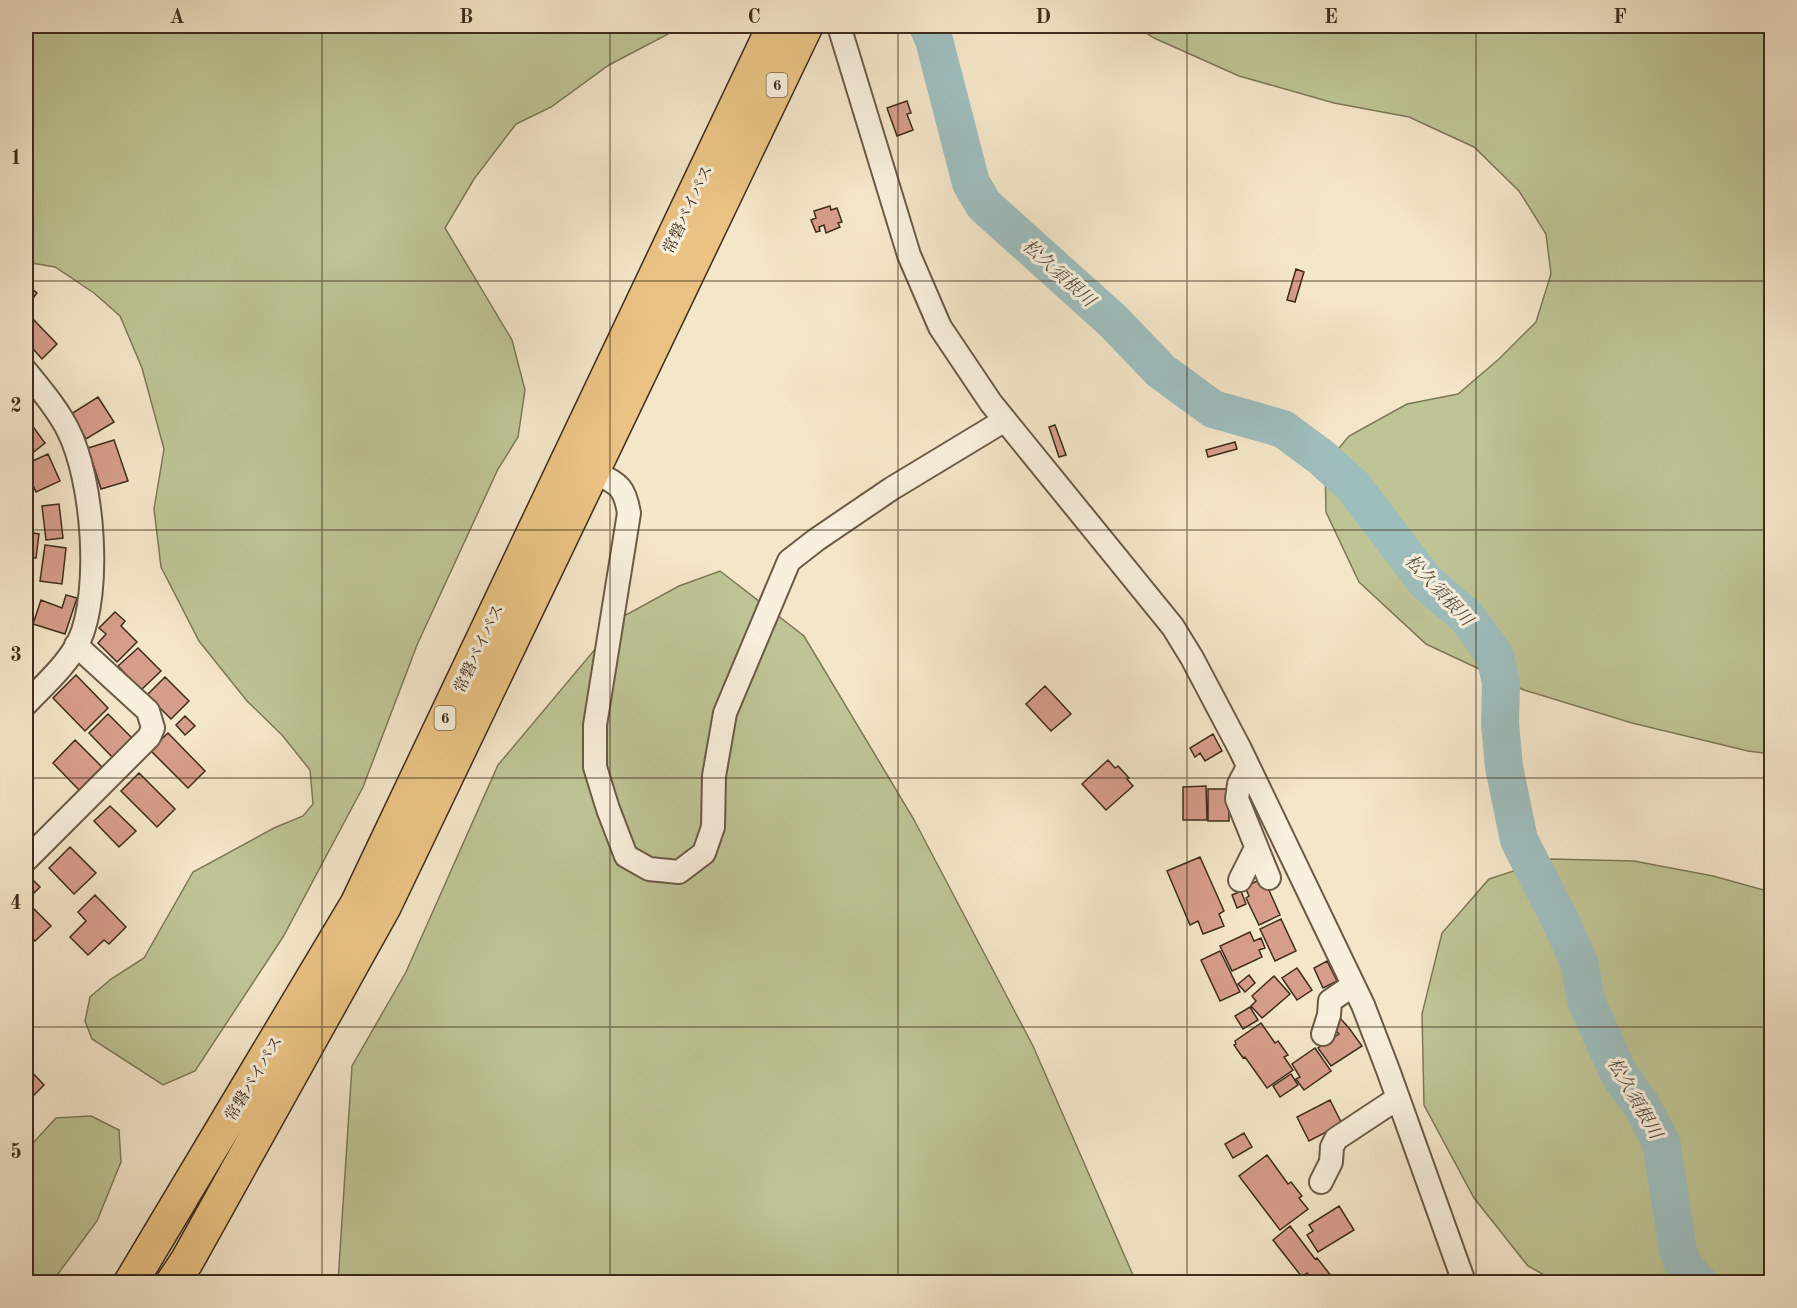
<svg xmlns="http://www.w3.org/2000/svg" width="1797" height="1308" font-family="'Old Standard TT','Noto Serif JP',serif">
	<style>
		.green { fill: #bec494; stroke: #7e7858; stroke-width: 1.5 }
		.lines { fill: none; stroke-linecap: round; stroke-linejoin: round }
		.river { stroke: #9ebebe; stroke-width: 38 }
		.building { fill: #d79d8c; stroke: #3e2c1c; stroke-width: 1.5 }
		.minor-casing { stroke: #6c5a47; stroke-width: 26 }
		.highway-casing { stroke: #3e2c1c; stroke-width: 36 }
		.minor { stroke: #f8efdc; stroke-width: 22 }
		.highway { stroke: #eac384; stroke-width: 33 }
		.grid { fill: none; stroke: #3e2c1c; stroke-width: 1.5; stroke-opacity: 0.55 }
		.labels { text-anchor: middle; stroke-width: 6; stroke-linejoin: round; paint-order: stroke }
		.shield { fill: #f8efdc; stroke: #766656; stroke-width: 1.5 }
		.shield-label { font-size: 15px; font-weight: bold; fill: #3e2c1c }
		.street-label { font-size: 16px; fill: #3e2c1c; stroke: #f8efdc }
		.water-label { font-size: 18px; font-style: italic; fill: #565044; stroke: #f8efdc }
		.neatline { fill: none; stroke: #3e2c1c; stroke-width: 2 }
		.grid-label { font-size: 20px; text-anchor: middle; font-weight: bold; fill: #3e2c1c }
	</style>
	<rect width="100%" height="100%" fill="#f4e6c9"/>
	<filter id="stains"><feTurbulence type="fractalNoise" baseFrequency=".00333" numOctaves="4"/><feColorMatrix values="0 0 0 0 .2 0 0 0 0 .09 0 0 0 0 .02 0 0 0 .5 -.17"/></filter>
	<radialGradient id="worn" r=".72"><stop offset=".6" stop-color="#630" stop-opacity="0"/><stop offset="1" stop-color="#630" stop-opacity=".3"/></radialGradient>
	<!-- green -->
	<path class="green" d="M46 26H679L674 31 609 65 551 107 516 124 474 179 445 228 512 340 525 390 518 437 498 469 417 645 363 787 283 937 195 1071 163 1085 92 1039 85 1021 90 997 111 979 144 958 193 872 274 828 303 816 313 804 310 770 282 735 247 701 199 641 161 567 154 509 164 449 142 368 120 316 94 293 55 267 26 262V32Z
		M1136 26H1771V754L1748 751 1632 723 1524 690 1426 644 1359 582 1326 512 1325 465 1349 436 1407 404 1458 394 1499 359 1536 322 1551 274 1546 234 1519 191 1474 147 1409 117 1334 103 1239 76 1154 38Z
		M720 571 804 636 913 818 1033 1046 1136 1282H338L352 1066 406 972 498 765 622 617 679 586Z
		M1551 859 1634 861 1713 876 1771 892V1282H1557L1528 1266 1474 1198 1424 1105 1422 1014 1442 933 1489 879Z
		M91 1116 119 1130 121 1162 97 1221 52 1282H26V1195L33 1143 56 1118Z"/>
	<g class="lines">
		<!-- river -->
		<path class="river" d="M928 26 934 40 971 183 984 205 1113 321 1161 371 1213 409 1283 429 1321 457 1353 486 1426 582 1467 617 1495 656 1501 682 1500 723 1504 767 1519 840 1563 926 1580 965 1586 1001 1620 1076 1642 1106 1661 1142 1678 1250 1684 1267 1698 1282"/>
	</g>
	<!-- building -->
	<path class="building" d="M907 101 911 113 907 114 913 130 897 136 887 108Z
		M830 206 831 210 837 208 842 222 838 223 840 227 826 233 824 225 819 227 820 231 816 232 811 220 816 218 814 211Z
		M1296 269 1304 272 1295 302 1287 300Z
		M26 284 37 293 26 308Z
		M31 317 57 344 42 359 26 341V323Z
		M98 397 114 422 86 439 71 414Z
		M26 417 45 443 26 458Z
		M1055 425 1066 455 1059 457 1049 427Z
		M114 440 128 481 101 489 88 448Z
		M1235 442 1237 449 1208 457 1206 450Z
		M48 454 60 481 36 492 26 469V464Z
		M32 495 33 506 26 507V496Z
		M59 504 63 538 46 540 42 506Z
		M26 532 39 534 36 558 26 557Z
		M45 545 66 548 62 584 40 581Z
		M66 595 77 598 65 634 33 624 41 600 62 608Z
		M115 612 125 621 121 626 137 642 117 662 98 643 106 634 99 628Z
		M138 648 161 671 141 690 118 666Z
		M76 675 108 708 85 731 53 698Z
		M165 677 189 701 171 719 147 695Z
		M1045 686 1071 714 1051 731 1026 704Z
		M108 714 133 739 113 758 89 733Z
		M185 716 195 726 185 735 176 725Z
		M168 733 205 771 188 788 150 750Z
		M1213 734 1222 751 1205 761 1200 753 1195 757 1190 748Z
		M75 740 102 767 79 790 53 763Z
		M1108 760 1115 768 1118 766 1129 778 1127 779 1133 786 1106 810 1082 784Z
		M139 773 175 809 157 827 121 791Z
		M1206 786 1207 820H1183V787Z
		M1208 789H1229V821H1208Z
		M110 806 136 831 119 847 94 821Z
		M26 825 37 837 26 849Z
		M70 847 96 873 74 894 49 868Z
		M1200 857 1224 911 1219 914 1224 926 1203 934 1198 921 1190 925 1167 871Z
		M29 876 40 887 26 901V879Z
		M1261 879 1266 889 1268 888 1280 915 1259 925 1246 898 1249 896 1245 887Z
		M1241 891 1246 904 1237 908 1232 895Z
		M95 895 126 927 109 944 104 940 88 955 70 937 86 921 78 912Z
		M27 902 51 926 35 941 26 931V903Z
		M1281 919 1296 951 1275 961 1260 929Z
		M1250 932 1254 941 1261 938 1265 948 1259 950 1262 957 1232 971 1220 946Z
		M1220 951 1240 992 1220 1001 1201 960Z
		M1327 961 1337 981 1323 988 1314 968Z
		M1297 968 1312 990 1297 1000 1282 978Z
		M1249 975 1255 983 1245 992 1238 984Z
		M1274 976 1290 994 1262 1018 1251 1006 1256 1001 1252 996Z
		M1250 1007 1258 1020 1243 1029 1235 1016Z
		M1340 1018 1349 1028 1362 1046 1331 1066 1318 1048 1339 1034 1331 1026Z
		M1261 1023 1275 1043 1278 1041 1288 1055 1284 1057 1293 1070 1267 1088 1245 1057 1243 1058 1234 1045 1236 1044 1235 1041Z
		M1315 1048 1331 1071 1304 1090 1296 1079 1300 1077 1292 1064Z
		M26 1066 44 1085 26 1103Z
		M1291 1074 1298 1085 1280 1097 1273 1086Z
		M1330 1100 1342 1124 1309 1141 1297 1117Z
		M1244 1133 1252 1147 1233 1158 1225 1144Z
		M1267 1155 1288 1184 1291 1182 1302 1196 1299 1198 1308 1209 1280 1230 1239 1176Z
		M1339 1206 1354 1230 1318 1252 1307 1235 1313 1231 1309 1225Z
		M1290 1226 1315 1259 1317 1258 1336 1282H1315L1307 1273 1302 1277 1273 1240Z"/>
	<g class="lines">
		<defs>
			<path id="minor" d="M839 26 909 255 940 327 991 403 1173 627 1192 658 1240 749 1363 1005 1388 1070 1464 1282
				M26 371C41 390 57 408 68 430 93 479 102 591 79 641 68 664 43 686 26 704
				M593 471C617 484 624 484 629 513L595 725V767L608 809 626 856 649 869 679 872 704 853 713 827 714 776 725 713 789 561 816 540 891 489 1005 420
				M1248 767 1239 784 1237 799 1269 878
				M26 860 149 737 153 728 148 711 76 645
				M1240 880 1256 848
				M1323 1034 1329 1015 1330 1001 1353 985
				M1321 1182 1331 1162 1332 1147 1336 1139 1398 1098"/>
			<path id="highway" d="M131 1282 357 904 774 26
				M173 1282 187 1261 384 907 806 26"/>
		</defs>
		<!-- minor casing -->
		<use href="#minor" class="minor-casing"/>
		<!-- highway casing -->
		<use href="#highway" class="highway-casing"/>
		<!-- minor -->
		<use href="#minor" class="minor"/>
		<!-- highway -->
		<use href="#highway" class="highway"/>
	</g>
	<!-- grid -->
	<path class="grid" d="M322 26V1282M610 26V1282M898 26V1282M1187 26V1282M1476 26V1282M26 281H1772M26 530H1772M26 778H1772M26 1027H1772"/>
	<g class="labels">
		<!-- shield labels -->
		<g class="shield">
			<rect x="766.5" y="73" width="21" height="24" rx="4.5"/>
			<rect x="434.5" y="706" width="21" height="24" rx="4.5"/>
		</g>
		<g class="shield-label">
			<text x="777" y="90">6</text>
			<text x="445" y="723">6</text>
		</g>
		<!-- street labels -->
		<g class="street-label">
			<text transform="translate(687 209) rotate(-65)" y="6">常磐バイパス</text>
			<text transform="translate(478 648) rotate(-65)" y="6">常磐バイパス</text>
			<text transform="translate(253 1078) rotate(-59)" y="6">常磐バイパス</text>
		</g>
		<!-- water labels -->
		<g class="water-label">
			<text transform="translate(1059 273) rotate(42)" y="6">松久須根川</text>
			<text transform="translate(1439 590) rotate(47)" y="6">松久須根川</text>
			<text transform="translate(1635 1098) rotate(60)" y="6">松久須根川</text>
		</g>
	</g>
	<!-- margin -->
	<rect width="1797" height="1308" fill="none" stroke="#f4e6c9" stroke-width="66"/>
	<rect x="33" y="33" width="1731" height="1242" class="neatline"/>
	<g class="grid-label">
		<text x="177" y="23">A</text>
		<text x="466" y="23">B</text>
		<text x="754" y="23">C</text>
		<text x="1043" y="23">D</text>
		<text x="1331" y="23">E</text>
		<text x="1620" y="23">F</text>
		<text x="16" y="164">1</text>
		<text x="16" y="412">2</text>
		<text x="16" y="661">3</text>
		<text x="16" y="909">4</text>
		<text x="16" y="1158">5</text>
	</g>
	<rect width="100%" height="100%" filter="url(#stains)"/>
	<rect width="100%" height="100%" fill="url(#worn)"/>
</svg>
